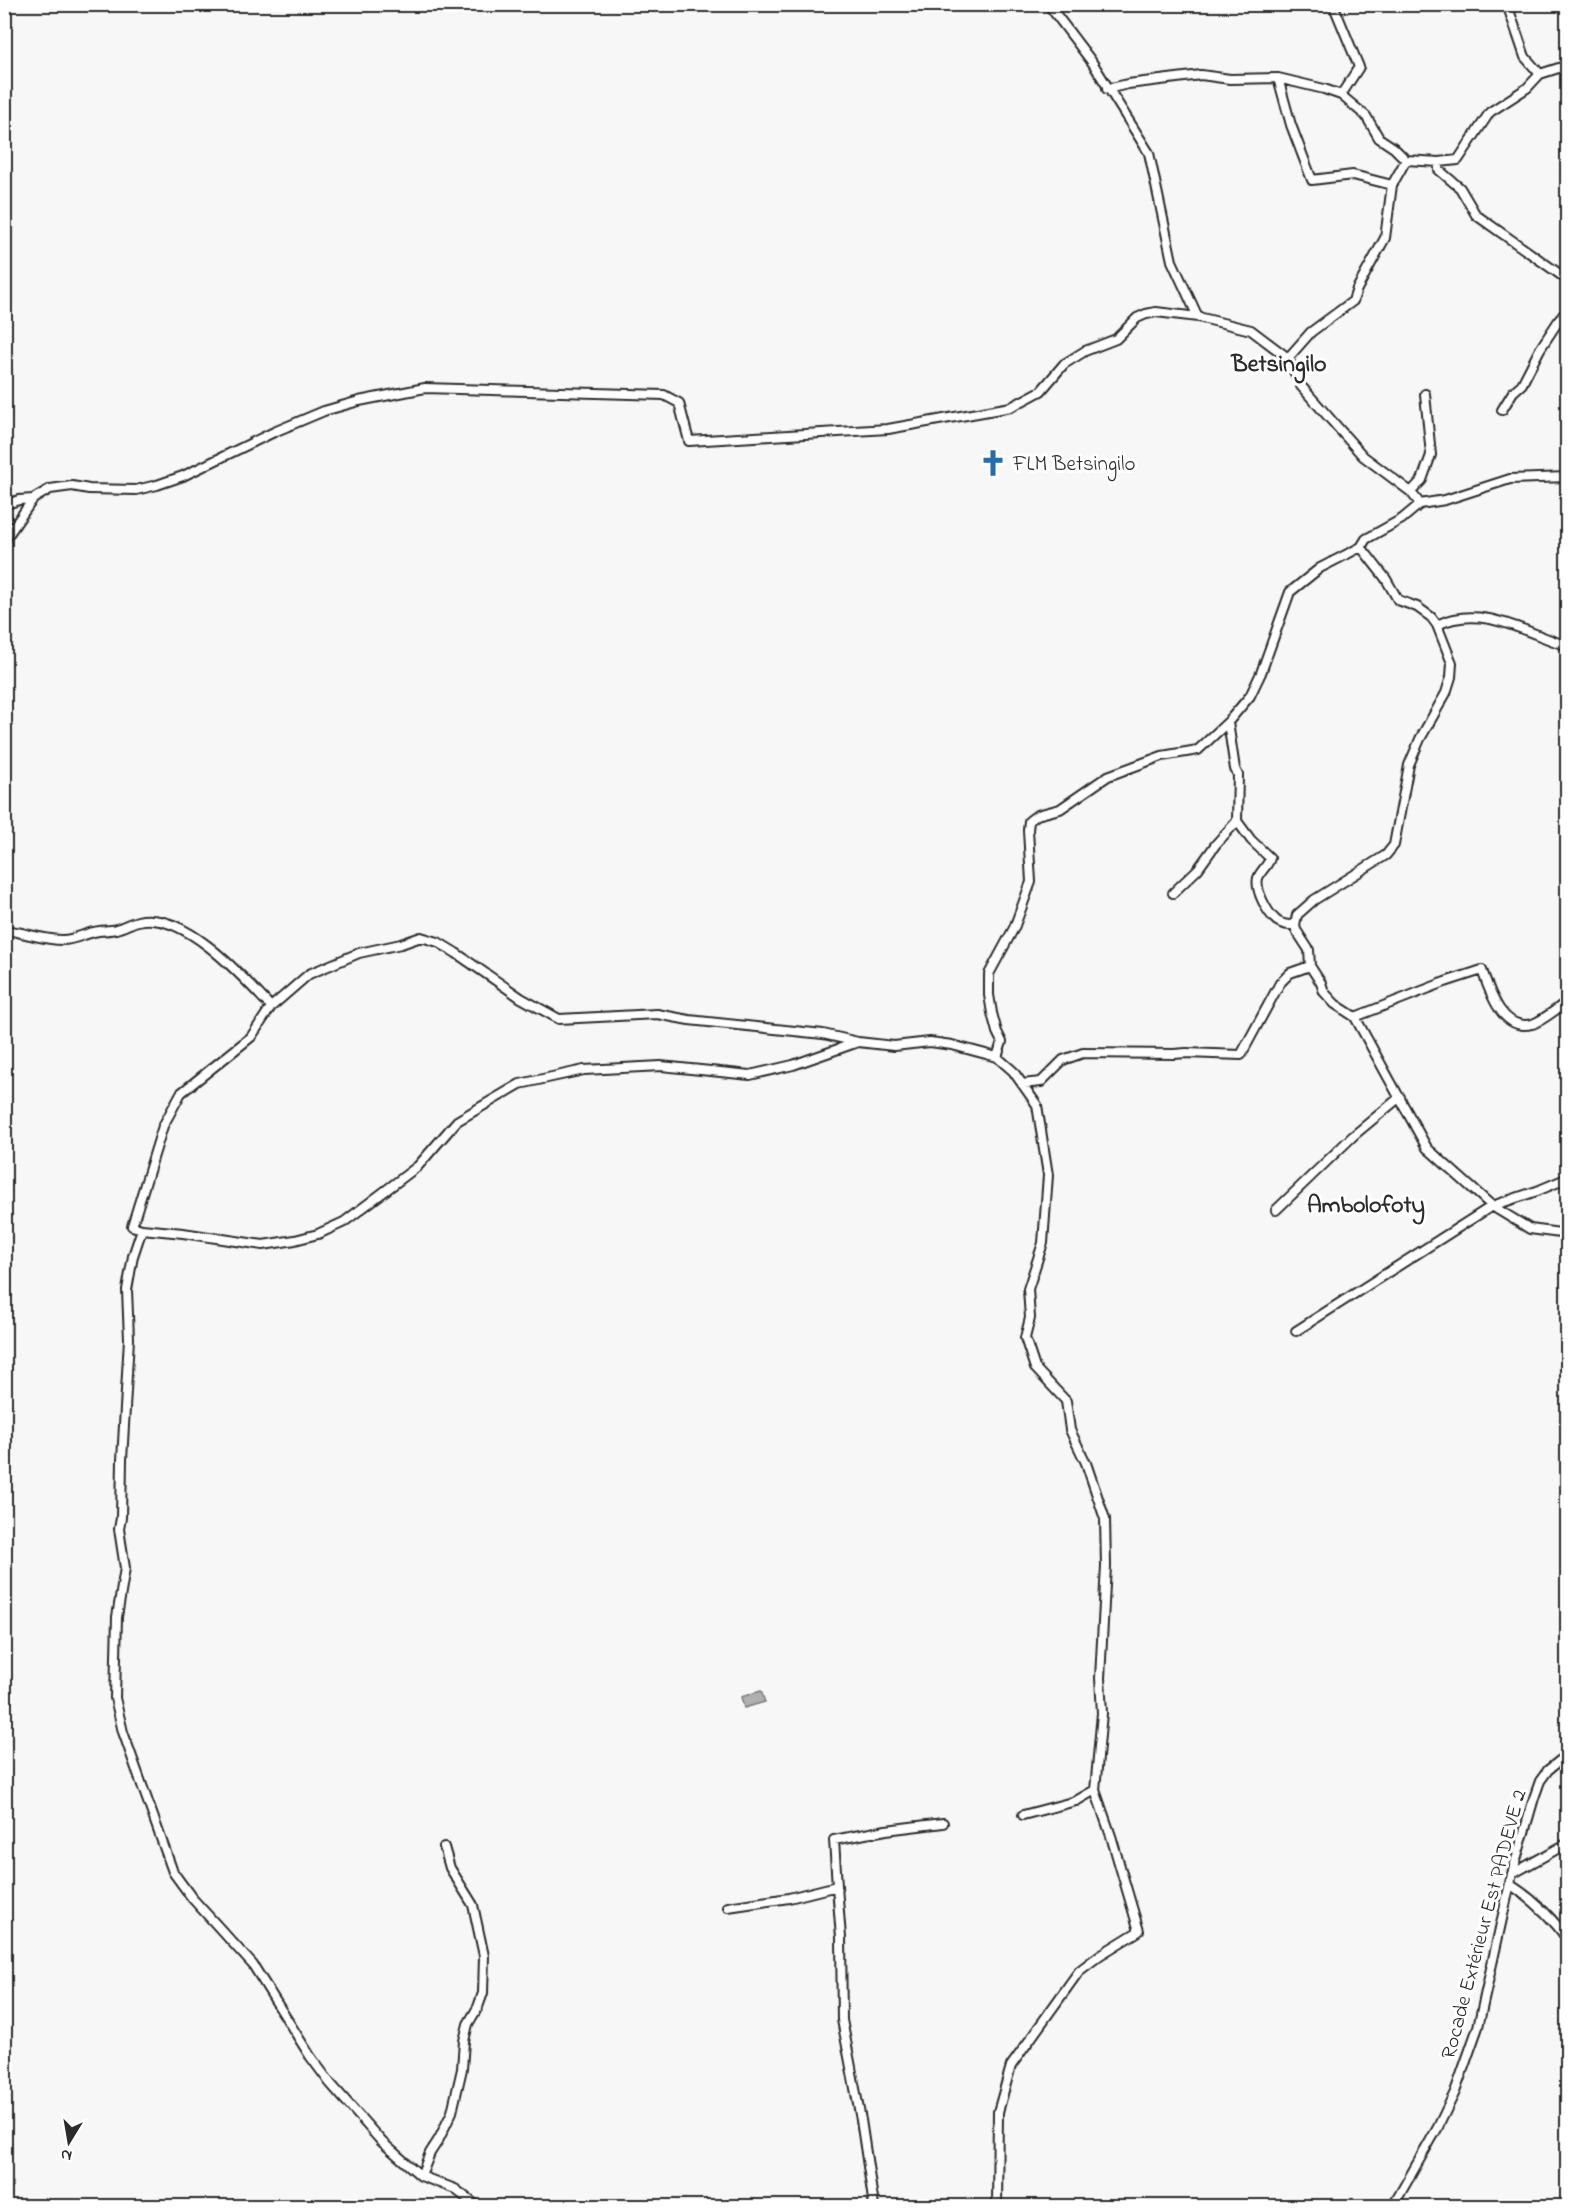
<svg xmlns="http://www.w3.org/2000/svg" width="1572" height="2211" font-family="'Indie Flower',sans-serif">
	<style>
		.water { fill: #b0b0b0; stroke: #7b7b7b; stroke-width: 1.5 }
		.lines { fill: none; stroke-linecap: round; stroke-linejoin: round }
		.street-casing { stroke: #2b2b2b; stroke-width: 12 }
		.street { stroke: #fff; stroke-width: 8 }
		.labels { text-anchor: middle; stroke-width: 6; stroke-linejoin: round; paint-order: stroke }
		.poi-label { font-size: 21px; fill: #2b2b2b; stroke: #fff; text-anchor: start }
		.street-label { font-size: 21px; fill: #2b2b2b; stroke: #fff }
		.quarter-label { font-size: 24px; font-weight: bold; fill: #2b2b2b; stroke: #fff }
	</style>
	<rect width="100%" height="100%" fill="#f7f7f7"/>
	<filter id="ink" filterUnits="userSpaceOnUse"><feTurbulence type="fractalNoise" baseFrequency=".0167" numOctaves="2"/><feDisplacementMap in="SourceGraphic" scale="12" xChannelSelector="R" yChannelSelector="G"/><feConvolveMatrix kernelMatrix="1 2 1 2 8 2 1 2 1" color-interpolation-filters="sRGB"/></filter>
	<g filter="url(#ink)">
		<!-- water -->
		<path class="water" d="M761 1691 765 1702 744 1708 741 1697Z"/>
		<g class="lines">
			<defs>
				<path id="street" d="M1048 4 1092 62 1149 153 1172 261 1198 317 1251 330 1288 358 1301 386 1363 456 1411 492 1420 504 1445 500 1510 479 1568 477
					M1333 4 1359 67 1341 95 1366 116 1379 138 1394 148 1406 160 1439 162 1458 160 1490 112 1527 88 1540 74
					M1507 4 1525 57 1540 74 1568 65
					M1278 78 1291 125 1312 180 1353 175 1392 185
					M1107 89 1128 84 1201 75 1230 79 1278 78 1324 89 1341 95
					M1439 162V170L1460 188 1476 215 1568 280
					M1288 358 1311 332 1353 301 1357 289 1385 238 1392 185 1406 160
					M1502 410 1513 392 1522 384 1540 349 1561 317 1568 311
					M1411 492 1422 480 1431 455 1425 394
					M4 505 19 500 33 499
					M4 541 33 499 50 489 72 486 89 489 136 490 157 485 183 476 274 432 324 411 359 401 425 388 664 395 679 403 689 441 888 429 1011 407 1041 391 1064 364 1085 351 1116 339 1137 318 1146 314 1156 312 1198 317
					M1437 625C1482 603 1525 633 1568 646
					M1228 722 1235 769 1238 775 1237 821 1251 840 1270 858C1268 866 1261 870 1258 878 1255 890 1267 913 1277 921 1283 925 1288 925 1295 925L1296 930 1309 950 1310 966 1321 983 1324 992 1335 1004 1355 1017 1427 1148 1492 1206 1530 1229 1568 1234
					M1173 893 1198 869 1216 844 1237 821
					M1295 925 1297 915 1314 900 1386 855 1394 845 1409 765 1420 739 1446 693 1451 677 1452 663 1437 625 1431 617 1417 607 1398 600 1386 579 1361 547
					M4 930C24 932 43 940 63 940 73 940 84 934 94 932 101 930 109 931 116 929 124 927 130 923 138 921 184 910 243 977 271 1007
					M1355 1017 1445 982 1482 970C1489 990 1502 1032 1532 1024 1541 1022 1559 1007 1568 1001
					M858 1042 793 1065 750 1075 661 1066 584 1070 520 1084 457 1121 418 1166 344 1222 318 1234 295 1240 263 1245 183 1233 142 1229 132 1226 163 1126 181 1093 251 1037 271 1007 309 974 359 953 401 944 421 937 438 942 456 953 521 998 559 1019 657 1014 689 1020 823 1034 858 1042 894 1046 930 1042 952 1045 997 1057 1013 1071 1037 1105 1048 1175 1043 1243 1028 1289 1030 1318 1025 1338 1035 1368 1066 1401 1070 1430 1086 1463 1105 1519 1106 1566 1100 1678 1102 1713 1095 1790 1111 1836 1139 1931 1100 1955 1079 1971 1011 2066 998 2112 997 2206
					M997 1057 1002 1042 997 1032 992 1013 989 995V974L1014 928 1031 882 1028 830 1029 821 1037 815 1060 809 1108 776 1162 756 1198 750 1228 722 1250 696 1261 673 1290 592 1320 568 1361 547 1366 539 1402 519 1420 504
					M1022 1084 1041 1082 1063 1060 1083 1053 1174 1054 1186 1053 1241 1055 1280 983 1290 973 1310 966
					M1276 1210 1353 1136 1400 1097
					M142 1229 133 1256 127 1290 129 1339 122 1460 121 1518 119 1529 125 1568 117 1617 115 1698 123 1732 173 1872 192 1898 253 1965 310 2056 330 2083 382 2142 421 2176 455 2189 477 2206
					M1296 1331 1492 1206 1537 1191 1568 1178
					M1023 1815 1076 1801 1095 1790
					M1512 1874 1568 1843
					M1511 1885C1534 1900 1552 1917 1568 1940
					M837 1886 834 1840 886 1830 943 1823
					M728 1907 789 1898 837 1886 841 1938 842 2020 861 2120 874 2206
					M421 2176 430 2153 439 2139 452 2112 462 2069 464 2041 468 2024 478 2007 483 1993 484 1956 473 1905 450 1868 444 1847
					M1393 2206 1437 2129 1455 2092 1478 2027 1512 1874 1534 1798 1540 1781 1548 1770 1568 1754"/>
			</defs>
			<!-- street casing -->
			<use href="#street" class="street-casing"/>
			<!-- street -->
			<use href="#street" class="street"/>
		</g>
	</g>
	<!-- icons -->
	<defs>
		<symbol id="church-bare" viewBox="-9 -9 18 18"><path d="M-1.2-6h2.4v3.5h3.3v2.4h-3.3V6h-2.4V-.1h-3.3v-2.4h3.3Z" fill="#1f6fb2" stroke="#fff" stroke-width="2.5" paint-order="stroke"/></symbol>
	</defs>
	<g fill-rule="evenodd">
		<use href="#church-bare" x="974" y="444" width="38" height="38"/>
	</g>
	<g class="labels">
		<!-- poi labels -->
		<g class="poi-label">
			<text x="1013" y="470">FLM Betsingilo</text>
		</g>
		<!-- street labels -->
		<g class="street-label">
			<text transform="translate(1483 1924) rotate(-75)" y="7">Rocade Extérieur Est PADEVE 2</text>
		</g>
		<!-- quarter labels -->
		<g class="quarter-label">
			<text x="1279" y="371">Betsingilo</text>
			<text x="1366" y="1212">Ambolofoty</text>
		</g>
	</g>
	<!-- margin -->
	<rect width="1572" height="2211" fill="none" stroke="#fff" stroke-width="24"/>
	<rect x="12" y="12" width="1548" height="2187" fill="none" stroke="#2b2b2b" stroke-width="2" filter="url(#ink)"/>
	<!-- north arrow -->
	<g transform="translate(69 2142) rotate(191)" stroke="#ffffff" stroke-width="4.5" paint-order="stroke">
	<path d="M0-4.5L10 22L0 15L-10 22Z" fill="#2b2b2b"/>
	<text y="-9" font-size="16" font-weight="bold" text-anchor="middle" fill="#2b2b2b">N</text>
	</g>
</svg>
